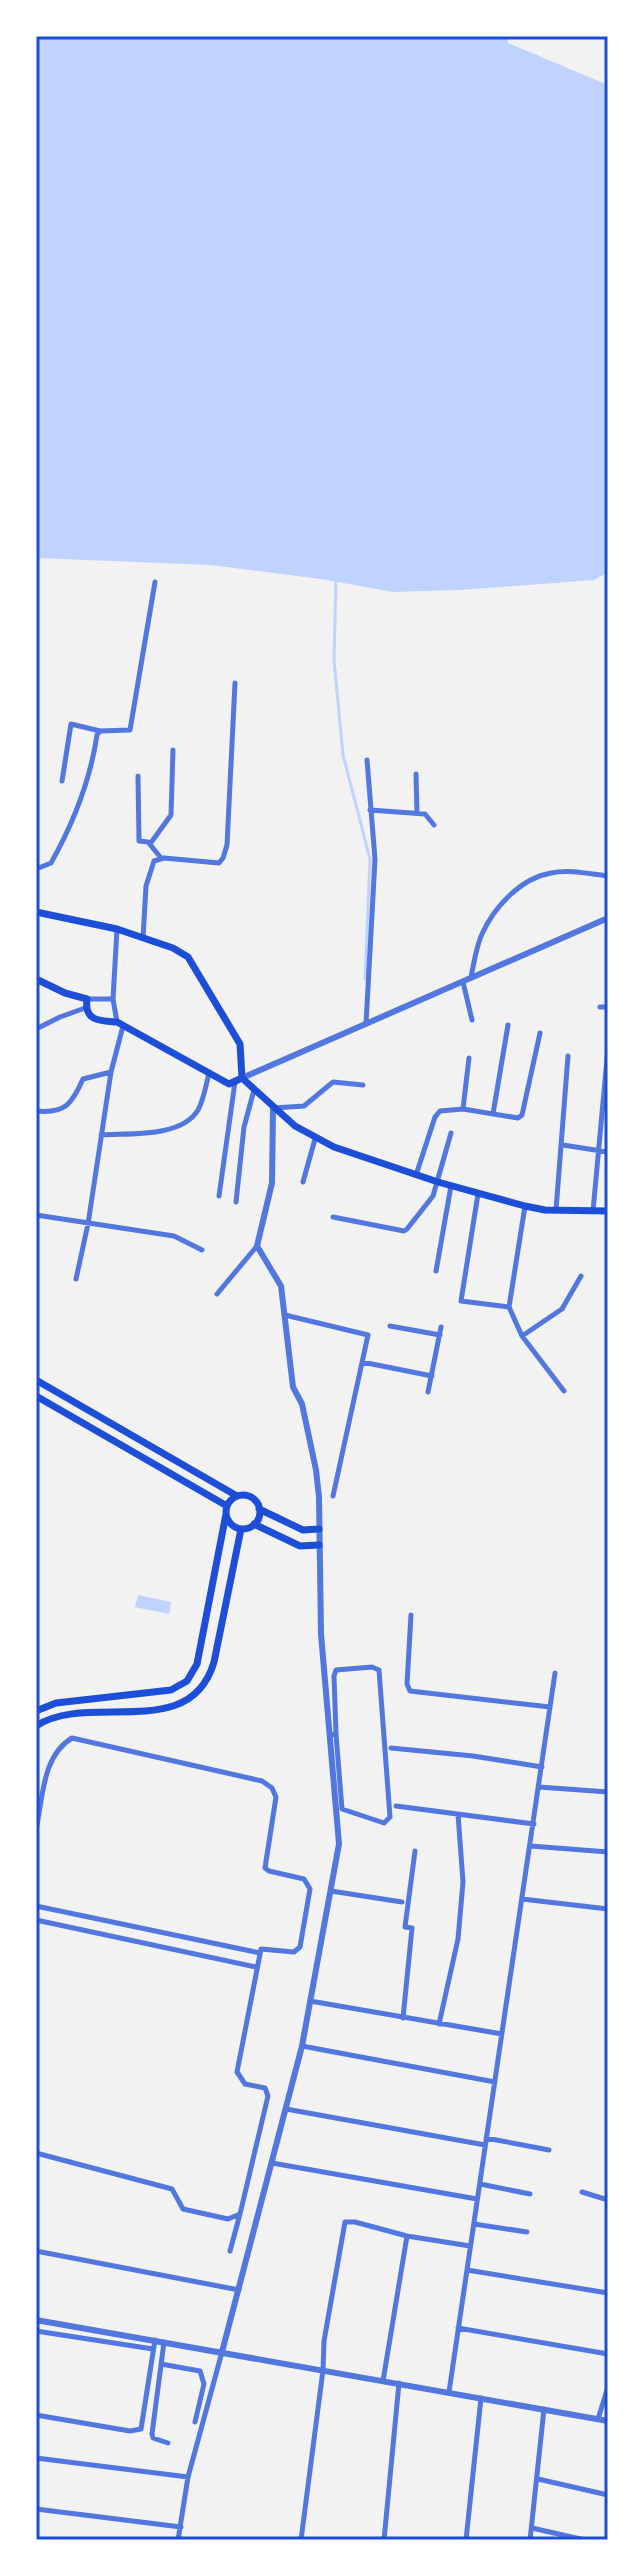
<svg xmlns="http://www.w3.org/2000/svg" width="644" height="2576" font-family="Merriweather,serif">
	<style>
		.water { fill: #bfd3fe }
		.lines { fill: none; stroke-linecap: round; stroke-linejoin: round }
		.stream { stroke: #bfd3fe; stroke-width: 3 }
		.minor { stroke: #5277de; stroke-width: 5 }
		.tertiary { stroke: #5277de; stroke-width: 6 }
		.secondary { stroke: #1d4ed8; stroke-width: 7 }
		.neatline { fill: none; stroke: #1d4ed8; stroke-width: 3 }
	</style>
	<rect width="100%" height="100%" fill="#f2f2f2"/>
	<!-- water -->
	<path class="water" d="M36 36H507L508 43 608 85V572L594 580 460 590 393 592 321 579 211 565 36 558Z
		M138 1595 171 1602 169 1614 135 1607Z"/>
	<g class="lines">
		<!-- stream -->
		<path class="stream" d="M336 579 334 660 343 755 370 859 365 979"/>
		<!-- minor -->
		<path class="minor" d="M416 774 417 813
			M138 776 139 841 148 842 161 858
			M62 781 71 724 100 731 130 730 155 582
			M370 810 425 814 434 825
			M150 844 171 815 173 750
			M36 869 51 863C74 822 90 782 97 735L100 731
			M143 938 146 886 154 861 164 858 219 863 223 858 227 845 235 683
			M471 977C474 963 476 947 482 934 494 907 521 878 551 873 569 869 590 874 608 876
			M463 982 472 1020
			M87 999H113
			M600 1007H608
			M117 1022 113 999 117 929
			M366 1024 375 859 367 760
			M36 1029 60 1017 85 1008
			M274 1108 304 1106 333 1082 363 1085
			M463 1109 469 1058
			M36 1111C65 1114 72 1104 83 1079L111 1072 123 1026
			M493 1114 508 1025
			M101 1135C129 1133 181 1138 198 1110 204 1099 206 1085 209 1073
			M563 1145 608 1152
			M416 1175 435 1117 440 1111 463 1109 518 1118 522 1115 540 1033
			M303 1182 315 1139
			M478 1194 461 1301 509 1307
			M219 1196 235 1082
			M236 1202 244 1127 254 1090
			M525 1206 509 1307 522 1336 564 1391
			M556 1210 568 1056
			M593 1211 608 1048
			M36 1215 174 1236 202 1250
			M333 1217 404 1231 407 1229 433 1196 451 1133
			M436 1271 451 1186
			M76 1279 88 1224 111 1072
			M217 1294 257 1246
			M285 1315 368 1335 333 1496
			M390 1326 440 1335
			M522 1336 562 1309 581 1276
			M362 1362 432 1376
			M428 1392 441 1327
			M411 1615 407 1684 410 1691 550 1707
			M330 1735 336 1734 334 1676 336 1670 372 1667 379 1670 390 1817 384 1823 342 1809 336 1734
			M391 1748 473 1756 542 1767
			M539 1787 608 1792
			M396 1806 534 1824
			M36 1830C43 1798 42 1756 72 1738L262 1781 272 1788 276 1797 265 1868 269 1871 304 1879 310 1889 300 1947 294 1952 261 1949 237 2072 245 2084 265 2088 268 2096 240 2214 228 2219 183 2209 172 2189 36 2153
			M531 1846 608 1852
			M331 1891 402 1902
			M522 1899 608 1909
			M36 1906 260 1953
			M36 1920 256 1967
			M310 2001 502 2034
			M403 2018 412 1928 405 1927 415 1851
			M439 2024 458 1939 463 1882 458 1814
			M302 2046 495 2082
			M286 2109 485 2145
			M486 2138 549 2150
			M272 2163 477 2199
			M480 2184 530 2194
			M582 2192 608 2200
			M474 2224 527 2232
			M36 2251 239 2290
			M230 2251 240 2214
			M467 2270 608 2293
			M458 2328 608 2354
			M36 2331 153 2349
			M164 2342 152 2434 153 2438 168 2443
			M161 2364 200 2371 204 2384 195 2422
			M383 2381 407 2236
			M449 2392 555 1673
			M36 2415 130 2431 141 2429 155 2340
			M598 2419 608 2387
			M36 2458 188 2477
			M538 2479 608 2495
			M36 2509 181 2527
			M532 2528 585 2540
			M178 2540 188 2477 222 2352
			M301 2540 323 2370 324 2341 345 2222H355L407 2236 470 2246
			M384 2540 399 2383
			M466 2540 481 2398
			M530 2540 544 2409"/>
		<!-- tertiary -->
		<path class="tertiary" d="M242 1078 608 918
			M36 2320 608 2421
			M222 2352 302 2046 339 1844 321 1634 319 1497 316 1470 302 1404 293 1387 281 1286 257 1246 272 1183 273 1109"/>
		<!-- secondary -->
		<path class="secondary" d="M36 912 117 929 173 948 188 957 240 1044 242 1078
			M36 979 65 993 87 999C84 1021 99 1021 117 1022L229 1084 242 1078
			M242 1078 295 1126 334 1147 438 1182 525 1206 545 1210 608 1211
			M36 1380 237 1496
			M36 1396 227 1506
			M226 1512a17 17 0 1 1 34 0a17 17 0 1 1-34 0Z
			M259 1509 303 1530 319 1529
			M254 1524 300 1546 319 1545
			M36 1711 56 1703 171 1690 187 1681 197 1664 226 1514
			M36 1726C89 1691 190 1744 214 1662L241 1529"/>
	</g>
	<!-- border -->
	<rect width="644" height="2576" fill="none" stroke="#ffffff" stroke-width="76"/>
	<rect x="38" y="38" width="568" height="2500" class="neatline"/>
</svg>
